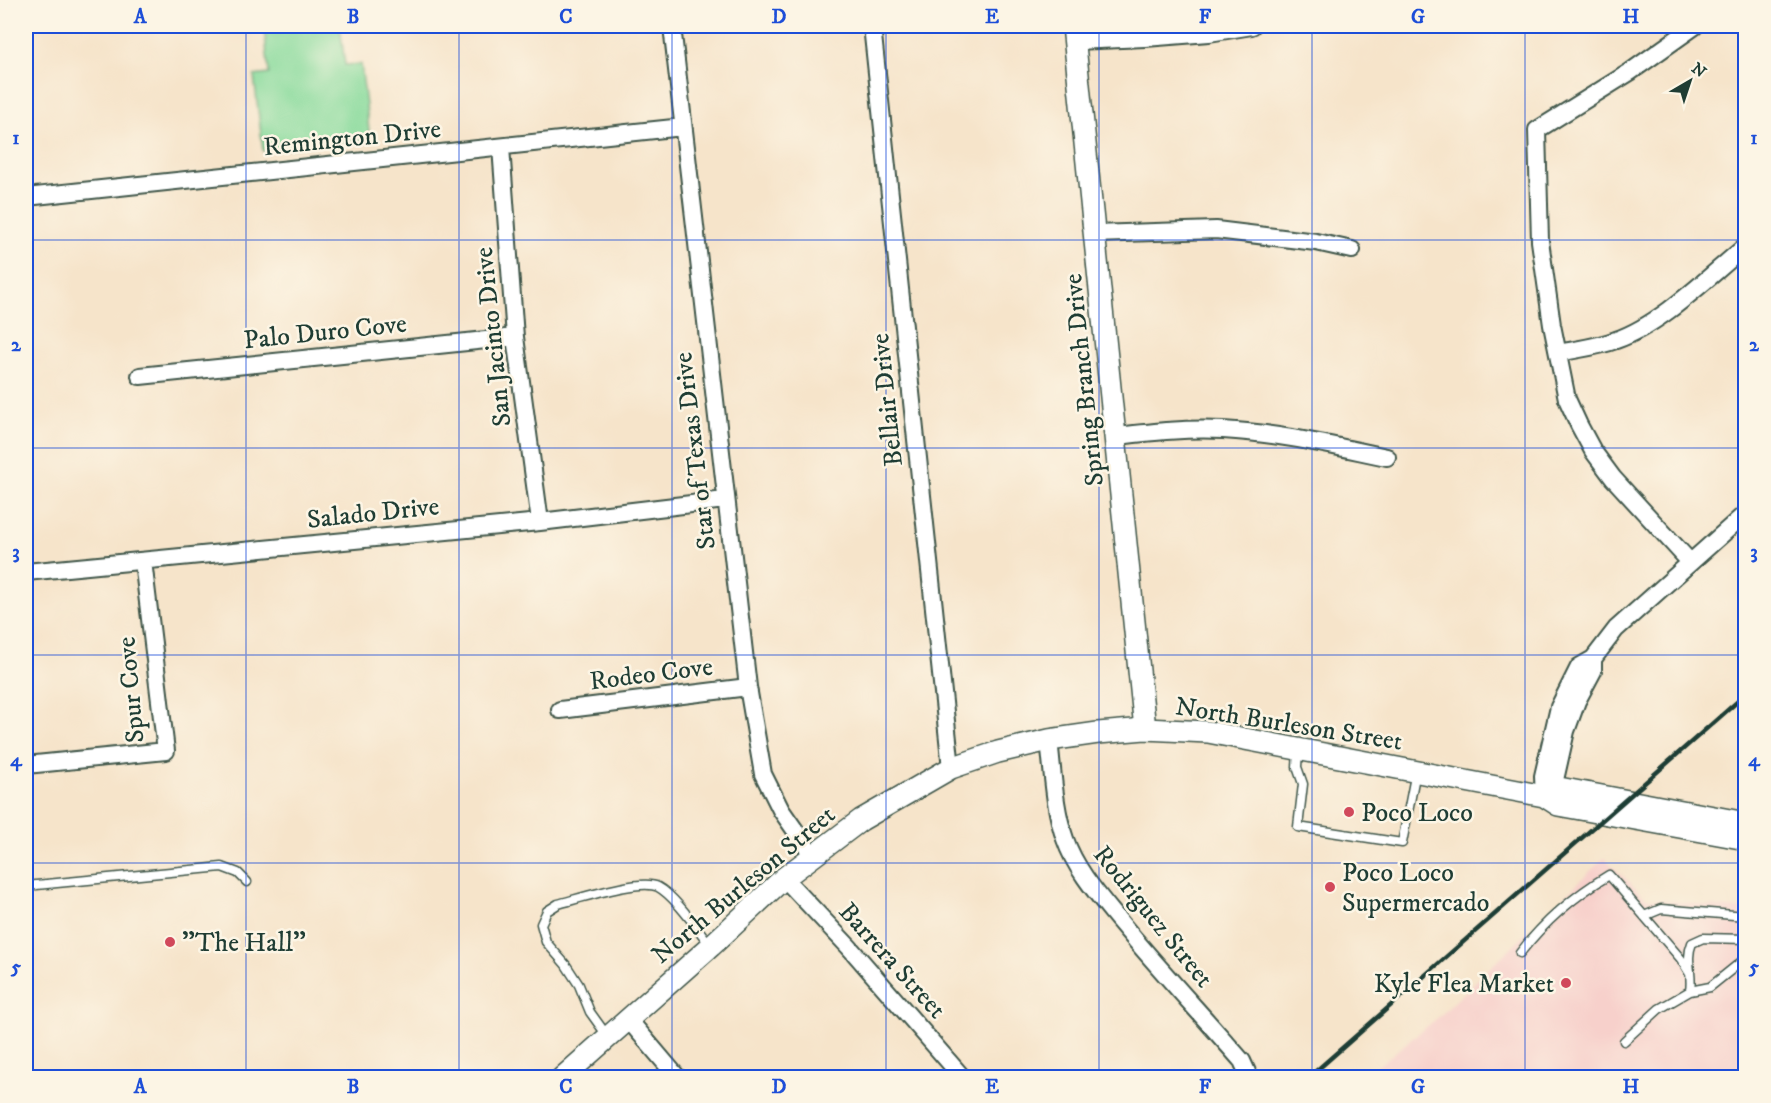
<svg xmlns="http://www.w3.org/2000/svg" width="1771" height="1103" font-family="'IM FELL DW Pica',serif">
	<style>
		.built { fill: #f7d0cb }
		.green { fill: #87da9b; stroke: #538c68; stroke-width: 1.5 }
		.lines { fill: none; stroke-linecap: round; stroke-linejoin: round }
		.service-casing { stroke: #3f564a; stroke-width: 11 }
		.minor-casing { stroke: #3f564a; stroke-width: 20 }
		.tertiary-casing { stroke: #3f564a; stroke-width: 24 }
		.service { stroke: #fff; stroke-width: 8 }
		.minor { stroke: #fff; stroke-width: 16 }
		.tertiary { stroke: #fff; stroke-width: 21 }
		.rail { stroke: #1f3d34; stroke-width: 4.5 }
		.grid { fill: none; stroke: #1d4ed8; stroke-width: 1.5; stroke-opacity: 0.55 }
		.poi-dot { fill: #d1495b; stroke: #fcf5e5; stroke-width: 2 }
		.labels { text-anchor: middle; stroke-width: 5; stroke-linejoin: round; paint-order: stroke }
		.street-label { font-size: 26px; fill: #1f3d34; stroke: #fcf5e5 }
		.poi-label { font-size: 26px; fill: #1f3d34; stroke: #fcf5e5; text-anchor: start }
		.neatline { fill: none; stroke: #1d4ed8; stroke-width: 2 }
		.grid-label { font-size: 20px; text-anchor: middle; font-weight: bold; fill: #1d4ed8 }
	</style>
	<rect width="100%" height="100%" fill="#fcf5e5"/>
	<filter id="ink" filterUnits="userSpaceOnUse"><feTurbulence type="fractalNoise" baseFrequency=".0167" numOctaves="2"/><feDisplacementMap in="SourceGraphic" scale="12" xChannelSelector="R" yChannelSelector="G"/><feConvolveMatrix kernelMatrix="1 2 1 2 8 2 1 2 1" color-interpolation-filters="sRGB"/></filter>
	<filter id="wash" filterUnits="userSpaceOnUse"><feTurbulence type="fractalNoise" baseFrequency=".008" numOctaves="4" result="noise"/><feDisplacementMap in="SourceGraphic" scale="24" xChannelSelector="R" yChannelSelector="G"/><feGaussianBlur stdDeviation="1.35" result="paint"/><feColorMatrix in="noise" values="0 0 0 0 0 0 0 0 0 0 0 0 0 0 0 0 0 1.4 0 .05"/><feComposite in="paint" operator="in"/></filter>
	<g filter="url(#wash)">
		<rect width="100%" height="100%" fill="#f6e4ca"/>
		<!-- built -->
		<path class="built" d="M1604 858 1646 898 1745 910V1077L1363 1078 1440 1016Z"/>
		<!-- green -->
		<path class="green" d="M264 26H340L345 65 361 64 370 139 263 151 254 76 269 74Z"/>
	</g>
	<g filter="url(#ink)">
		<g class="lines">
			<defs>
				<path id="service" d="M1298 750 1297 767 1303 784 1298 827 1402 843 1416 771
					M26 886 222 867 238 873 247 882
					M1644 916 1661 909 1746 916
					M1520 953C1544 922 1574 896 1609 875L1681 959 1690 974
					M1690 991 1710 987 1746 958
					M608 1037 590 1012 579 985 566 965 546 942 541 924 547 911 558 904C578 899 641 878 658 887 675 896 698 930 711 946
					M1624 1041 1659 1009 1690 991C1693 974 1685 960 1692 943L1703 938 1746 939"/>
				<path id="minor" d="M672 26 748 687 763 774 781 810 813 856
					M872 26 951 768
					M1075 41 1145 38 1209 33 1252 26
					M501 147 515 337 540 522
					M26 197 683 127
					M1094 234 1216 230 1316 242 1352 250
					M1558 353C1577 349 1598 347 1616 340 1662 324 1708 277 1746 246
					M140 376 515 337
					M1116 436C1152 432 1187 428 1223 430 1279 433 1333 446 1387 457
					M1690 562 1613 478 1593 451 1579 425 1567 399 1552 325 1540 241 1537 130 1630 72 1695 26
					M26 572 540 522 725 500
					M560 710 748 687
					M1049 740C1053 773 1054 808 1065 839 1076 871 1100 897 1121 923 1160 970 1202 1015 1242 1061L1247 1072 1246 1078
					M26 765 166 751 143 561
					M1544 796 1543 776 1559 707 1579 667 1593 659 1616 629 1746 513
					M1544 796 1555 780 1566 731 1577 701 1593 671V659
					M784 878 849 947 963 1078
					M628 1019 678 1078"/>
				<path id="tertiary" d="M1073 26 1145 729
					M1544 796 1559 788 1746 823
					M562 1078 711 946 784 878 861 820 951 768 998 752 1049 740 1098 733 1145 729 1208 732 1544 796 1558 805 1746 839"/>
			</defs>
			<!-- service casing -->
			<use href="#service" class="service-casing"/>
			<!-- minor casing -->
			<use href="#minor" class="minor-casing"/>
			<!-- tertiary casing -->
			<use href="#tertiary" class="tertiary-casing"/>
			<!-- service -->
			<use href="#service" class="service"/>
			<!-- minor -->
			<use href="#minor" class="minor"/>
			<!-- tertiary -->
			<use href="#tertiary" class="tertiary"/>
			<!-- rail -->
			<path class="rail" d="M1308 1078 1746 694"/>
		</g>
	</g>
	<!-- grid -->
	<path class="grid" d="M246 26V1078M459 26V1078M672 26V1078M886 26V1078M1099 26V1078M1312 26V1078M1525 26V1078M26 240H1746M26 448H1746M26 655H1746M26 863H1746"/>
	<!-- markers -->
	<g class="poi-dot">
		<circle cx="1349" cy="812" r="6"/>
		<circle cx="1330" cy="887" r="6"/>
		<circle cx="170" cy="942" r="6"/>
		<circle cx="1566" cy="983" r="6"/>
	</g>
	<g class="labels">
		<!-- street labels -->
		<g class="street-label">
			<text transform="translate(352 137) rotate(-6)" y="9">Remington Drive</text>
			<text transform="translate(325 331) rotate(-6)" y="9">Palo Duro Cove</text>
			<text transform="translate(492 337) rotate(-96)" y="9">San Jacinto Drive</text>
			<text transform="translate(1083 380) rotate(-96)" y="9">Spring Branch Drive</text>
			<text transform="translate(886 400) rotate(-96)" y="9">Bellair Drive</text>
			<text transform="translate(694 451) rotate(-97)" y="9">Star of Texas Drive</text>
			<text transform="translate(373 512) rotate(-6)" y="9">Salado Drive</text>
			<text transform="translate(651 673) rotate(-7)" y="9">Rodeo Cove</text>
			<text transform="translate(130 690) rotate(-95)" y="9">Spur Cove</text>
			<text transform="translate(1289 723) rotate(9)" y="9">North Burleson Street</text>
			<text transform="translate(743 884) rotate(-40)" y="9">North Burleson Street</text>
			<text transform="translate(1154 916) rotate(51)" y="9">Rodriguez Street</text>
			<text transform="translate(893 960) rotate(48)" y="9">Barrera Street</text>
		</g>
		<!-- poi labels -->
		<g class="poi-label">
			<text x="1361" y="821">Poco Loco</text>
			<text x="1342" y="881">Poco Loco<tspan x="1342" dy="30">Supermercado</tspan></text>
			<text x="182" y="951">"The Hall"</text>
			<text x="1554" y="992" text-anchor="end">Kyle Flea Market</text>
		</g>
	</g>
	<!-- margin -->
	<rect width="1771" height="1103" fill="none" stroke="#fcf5e5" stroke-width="66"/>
	<!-- north arrow -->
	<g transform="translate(1690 81) rotate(39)" stroke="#fcf5e5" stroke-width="4.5" paint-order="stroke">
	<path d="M0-4.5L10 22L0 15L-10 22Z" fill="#1f3d34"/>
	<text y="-9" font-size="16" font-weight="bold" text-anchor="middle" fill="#1f3d34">N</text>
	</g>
	<rect x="33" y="33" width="1705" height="1037" class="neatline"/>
	<g class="grid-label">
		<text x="140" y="23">A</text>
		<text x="353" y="23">B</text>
		<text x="566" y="23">C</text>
		<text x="779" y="23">D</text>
		<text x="992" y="23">E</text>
		<text x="1205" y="23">F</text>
		<text x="1418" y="23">G</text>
		<text x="1631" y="23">H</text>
		<text x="16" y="144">1</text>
		<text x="1754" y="144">1</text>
		<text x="16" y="351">2</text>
		<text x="1754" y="351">2</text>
		<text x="16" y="558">3</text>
		<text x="1754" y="558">3</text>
		<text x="16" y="766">4</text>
		<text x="1754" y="766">4</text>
		<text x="16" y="973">5</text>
		<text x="1754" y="973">5</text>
		<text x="140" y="1093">A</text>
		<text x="353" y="1093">B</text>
		<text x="566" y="1093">C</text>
		<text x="779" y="1093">D</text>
		<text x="992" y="1093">E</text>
		<text x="1205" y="1093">F</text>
		<text x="1418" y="1093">G</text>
		<text x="1631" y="1093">H</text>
	</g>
</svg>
